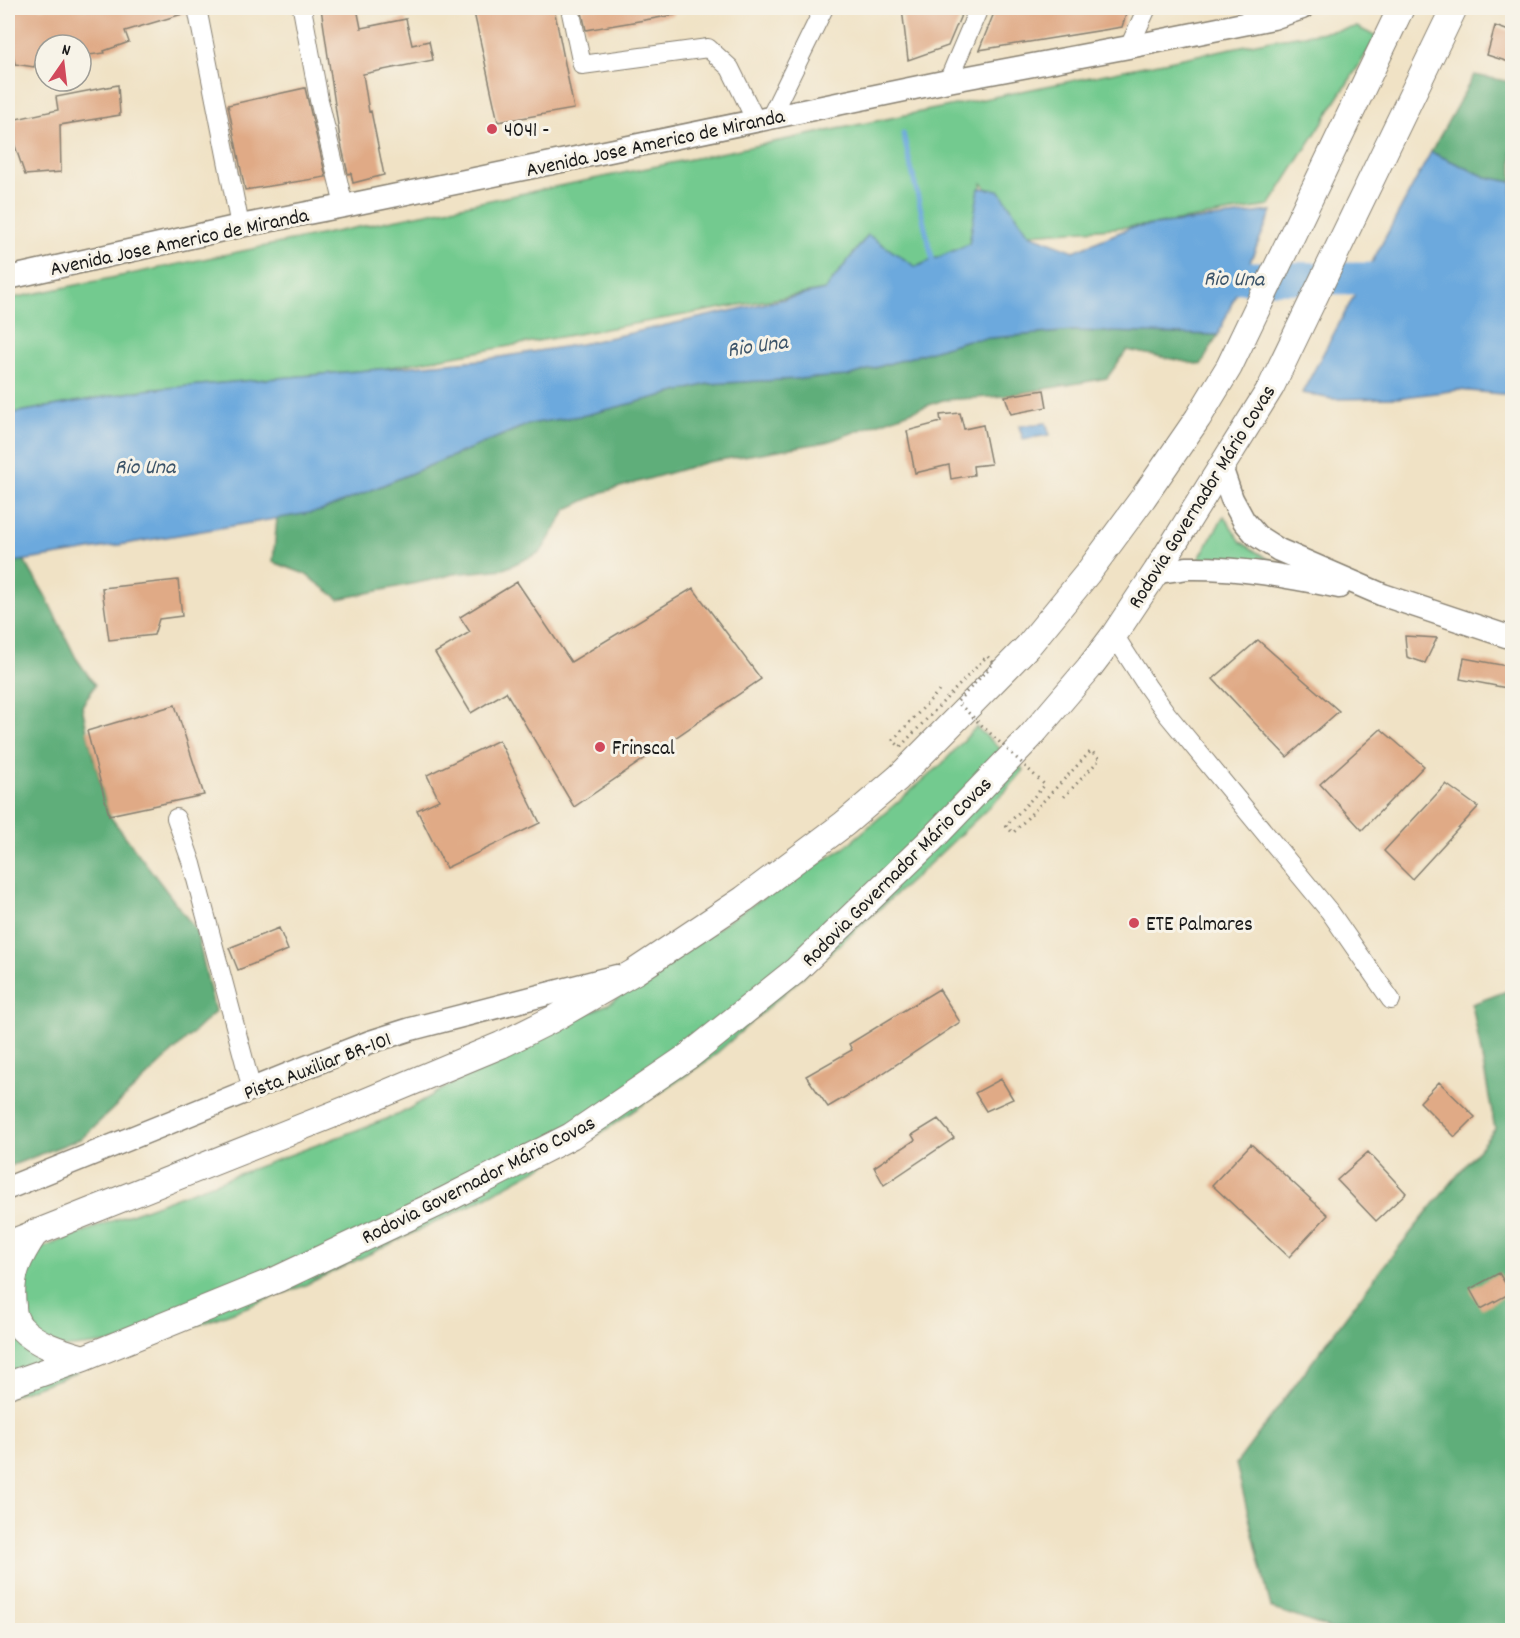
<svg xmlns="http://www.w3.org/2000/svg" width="1520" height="1638" font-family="Dekko,sans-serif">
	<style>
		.green { fill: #73ca8f; stroke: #487356; stroke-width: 1.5 }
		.forest { fill: #5eae7a; stroke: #3d654b; stroke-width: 1.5 }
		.water { fill: #6ca9dd; stroke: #44627c; stroke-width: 1.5 }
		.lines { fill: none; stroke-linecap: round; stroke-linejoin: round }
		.stream { stroke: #6ca9dd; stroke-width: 5 }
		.river { stroke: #6ca9dd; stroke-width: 32 }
		.building { fill: #e0aa86 }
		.minor-casing { stroke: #867f70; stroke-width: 20 }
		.major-casing { stroke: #867f70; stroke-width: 25 }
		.highway-casing { stroke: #867f70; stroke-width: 28 }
		.minor { stroke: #fff; stroke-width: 18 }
		.major { stroke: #fff; stroke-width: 22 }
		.highway { stroke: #fff; stroke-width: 26 }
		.path-bridge { stroke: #867f70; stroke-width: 3; stroke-dasharray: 1.5 4.5; stroke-linecap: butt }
		.poi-dot { fill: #d1495b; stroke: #f7f3e8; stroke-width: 2 }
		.labels { text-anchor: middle; stroke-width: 6; stroke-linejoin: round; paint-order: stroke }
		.poi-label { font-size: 21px; fill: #1c1c1c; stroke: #f7f3e8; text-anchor: start }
		.street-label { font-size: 21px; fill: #1c1c1c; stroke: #f7f3e8 }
		.water-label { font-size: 22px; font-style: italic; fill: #3c5469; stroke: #f7f3e8 }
	</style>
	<rect width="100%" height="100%" fill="#f7f3e8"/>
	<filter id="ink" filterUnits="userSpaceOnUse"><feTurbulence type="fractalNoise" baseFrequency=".0167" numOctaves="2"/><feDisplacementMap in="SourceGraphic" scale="12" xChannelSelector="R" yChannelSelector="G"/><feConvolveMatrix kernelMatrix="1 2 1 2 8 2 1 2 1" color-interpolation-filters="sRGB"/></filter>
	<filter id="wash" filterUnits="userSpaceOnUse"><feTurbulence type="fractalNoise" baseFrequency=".008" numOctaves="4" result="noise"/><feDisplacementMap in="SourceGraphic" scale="24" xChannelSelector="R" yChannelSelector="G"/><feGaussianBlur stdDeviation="1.35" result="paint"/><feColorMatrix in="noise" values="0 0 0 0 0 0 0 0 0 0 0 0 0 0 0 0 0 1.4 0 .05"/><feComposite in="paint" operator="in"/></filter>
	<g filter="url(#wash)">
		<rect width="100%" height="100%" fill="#f0e2c5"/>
		<!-- green -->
		<path class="green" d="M1357 27 1377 37 1269 206 1153 225 1029 234 982 183 969 244 916 267 868 235 825 290 380 369 144 390 8 414V299L1271 40Z
			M1224 516 1241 542 1266 558 1296 570 1195 565Z
			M976 727 1024 770 1005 792 922 871 710 1059 589 1141 471 1205 303 1286 166 1337 36 1351 17 1280 34 1251 104 1224 400 1114 513 1048 610 1003 742 911 844 848 942 764Z
			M8 1261 15 1331 33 1354 50 1368 78 1372 8 1397Z"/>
		<!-- forest -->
		<path class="forest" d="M1474 75 1512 82V182L1486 177 1431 152Z
			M1073 331 1218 335 1201 365 1127 350 1107 378 1005 396 943 400 827 442 708 462 603 492 567 509 541 552 504 569 453 574 436 579 339 599 305 574 273 562 277 518 321 511 529 424 586 415 708 384 848 376 968 340Z
			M24 560 45 595 76 658 95 685 82 706 87 731 109 815 196 930 215 1012 82 1138 8 1167V563Z
			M1512 989V1630H1334L1271 1608 1236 1464 1382 1268 1495 1129 1472 1004Z"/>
		<!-- water -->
		<path class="water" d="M1431 152 1486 177 1512 182V395L1458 390 1397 398 1332 399 1302 393Z
			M979 188 999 190 1029 234 1074 251 1130 228 1272 211 1218 335 1073 331 968 340 848 376 708 384 586 415 529 424 321 511 72 553 8 563V414L144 390 481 360 581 344 825 290 868 235 916 267 969 244Z
			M1046 423 1050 435 1023 439 1019 426Z"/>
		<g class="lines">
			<!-- stream -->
			<path class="stream" d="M903 133 934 266"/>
			<!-- river -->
			<path class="river" d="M1199 277 1408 279"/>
		</g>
		<g id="blocks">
			<!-- building -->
			<path class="building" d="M8 8H186V13L125 31 129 42 104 51 105 53 81 56V45H45V52L39 53 34 67 15 64 13 54 8 56Z
				M321 8H357L361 28 406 19 412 45 429 41 433 60 363 74 369 112 371 111 384 175 353 183 351 173 348 174 340 139Z
				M473 8H554L574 109 498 122Z
				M581 8H674V15L586 30Z
				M902 8H964L948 46 908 60Z
				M996 8H1128L1122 27 979 50Z
				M1495 26 1512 32V63L1487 55Z
				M118 85 120 115 60 125 61 172 25 175 13 140 16 119 58 110 56 97Z
				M305 88 326 177 245 190 228 105Z
				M1044 390 1047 407 1011 414 1005 396Z
				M960 413 964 429 983 425 991 464 973 466 974 475 951 479 949 465 915 473 907 431 941 422 940 415Z
				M178 580 182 616 159 619 154 635 109 640 102 588Z
				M517 582 571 662 693 588 761 679 574 807 506 692 471 713 435 653 470 632 460 617Z
				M1405 636 1437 638 1425 663 1407 657Z
				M1258 640 1339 711 1287 757 1213 679Z
				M1464 658 1512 667V689L1460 679Z
				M175 705 204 795 109 815 87 731Z
				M1381 729 1424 766 1362 830 1320 784Z
				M499 740 540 823 446 868 417 810 439 800 427 775Z
				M1446 784 1478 807 1412 879 1384 851Z
				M279 928 288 950 238 970 229 948Z
				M939 989 960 1022 862 1087 828 1107 806 1076 852 1050 849 1044Z
				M1001 1079 1013 1099 986 1111 975 1093Z
				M1439 1082 1475 1117 1455 1137 1420 1102Z
				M938 1119 954 1138 884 1185 874 1167 915 1140 912 1135Z
				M1251 1144 1328 1215 1289 1257 1212 1185Z
				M1368 1152 1406 1193 1376 1221 1337 1180Z
				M1499 1273 1511 1293 1481 1309 1470 1289Z"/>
		</g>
	</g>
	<g filter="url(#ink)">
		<use href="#blocks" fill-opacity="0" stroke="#867f70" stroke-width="1.5"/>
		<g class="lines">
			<defs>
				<path id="minor" d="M197 8 240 226
					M302 8 319 100 344 206
					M570 8 582 65 708 48 730 68 756 121
					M1129 47 1147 8
					M948 81 979 8
					M770 118 824 8
					M1114 635 1147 686 1167 714 1330 912 1391 1000
					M176 818 192 864 252 1090"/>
				<path id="major" d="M8 278 240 226 344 206 948 81 1129 47 1273 18 1302 8
					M1221 467 1232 499 1244 521 1257 536 1279 550 1383 595 1512 638
					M1156 572C1167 571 1178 569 1188 568 1239 567 1290 577 1339 587
					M8 1188 304 1068 370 1042 411 1029 617 976"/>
				<path id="highway" d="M36 1232C19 1257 9 1275 13 1306 13 1313 16 1322 21 1328 37 1345 63 1352 84 1358
					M8 1244 367 1101 501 1045 553 1019 636 971 744 899 844 824 898 778 1028 646 1087 574 1143 498 1198 418 1229 367 1401 8
					M8 1385 84 1358 278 1279 443 1201 571 1136 690 1055 795 971 930 841 1030 737 1089 668 1114 635 1156 572 1271 387 1454 8"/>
			</defs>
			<!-- minor casing -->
			<use href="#minor" class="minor-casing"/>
			<!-- major casing -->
			<use href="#major" class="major-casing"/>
			<!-- highway casing -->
			<use href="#highway" class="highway-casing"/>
			<!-- minor -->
			<use href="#minor" class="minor"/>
			<!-- major -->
			<use href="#major" class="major"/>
			<!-- highway -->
			<use href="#highway" class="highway"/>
			<!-- path-bridge -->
			<path class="path-bridge" d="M939 691 893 740 900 747 987 656 994 663 957 702 1045 785 1006 826 1013 833 1091 751 1100 759 1061 800"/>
		</g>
	</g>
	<!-- markers -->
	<g class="poi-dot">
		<circle cx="492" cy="129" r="6"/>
		<circle cx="600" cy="747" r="6"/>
		<circle cx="1134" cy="923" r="6"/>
	</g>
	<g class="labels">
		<!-- poi labels -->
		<g class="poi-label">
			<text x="504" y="136">4041 -</text>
			<text x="612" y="754">Frinscal</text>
			<text x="1146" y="930">ETE Palmares</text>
		</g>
		<!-- street labels -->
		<g class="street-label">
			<text transform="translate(655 142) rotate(-12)" y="7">Avenida Jose Americo de Miranda</text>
			<text transform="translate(179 241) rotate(-12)" y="7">Avenida Jose Americo de Miranda</text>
			<text transform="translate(1201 496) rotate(-58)" y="7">Rodovia Governador Mário Covas</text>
			<text transform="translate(896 871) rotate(-45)" y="7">Rodovia Governador Mário Covas</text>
			<text transform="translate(317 1065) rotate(-21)" y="7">Pista Auxiliar BR-101</text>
			<text transform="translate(478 1179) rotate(-27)" y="7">Rodovia Governador Mário Covas</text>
		</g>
		<!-- water labels -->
		<g class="water-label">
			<text transform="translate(1234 277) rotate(1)" y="8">Rio Una</text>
			<text transform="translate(757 344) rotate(-8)" y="8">Rio Una</text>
			<text x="145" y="473">Rio Una</text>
		</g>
	</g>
	<!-- margin -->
	<rect width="1520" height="1638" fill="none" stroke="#f7f3e8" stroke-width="30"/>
	<!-- north arrow -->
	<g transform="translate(63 63) rotate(14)"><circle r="28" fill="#f7f3e8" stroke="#9f9d96" stroke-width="1.5"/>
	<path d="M0-4.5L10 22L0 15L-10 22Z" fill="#d1495b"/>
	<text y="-9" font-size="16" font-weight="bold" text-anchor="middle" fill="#1c1c1c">N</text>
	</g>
</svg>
